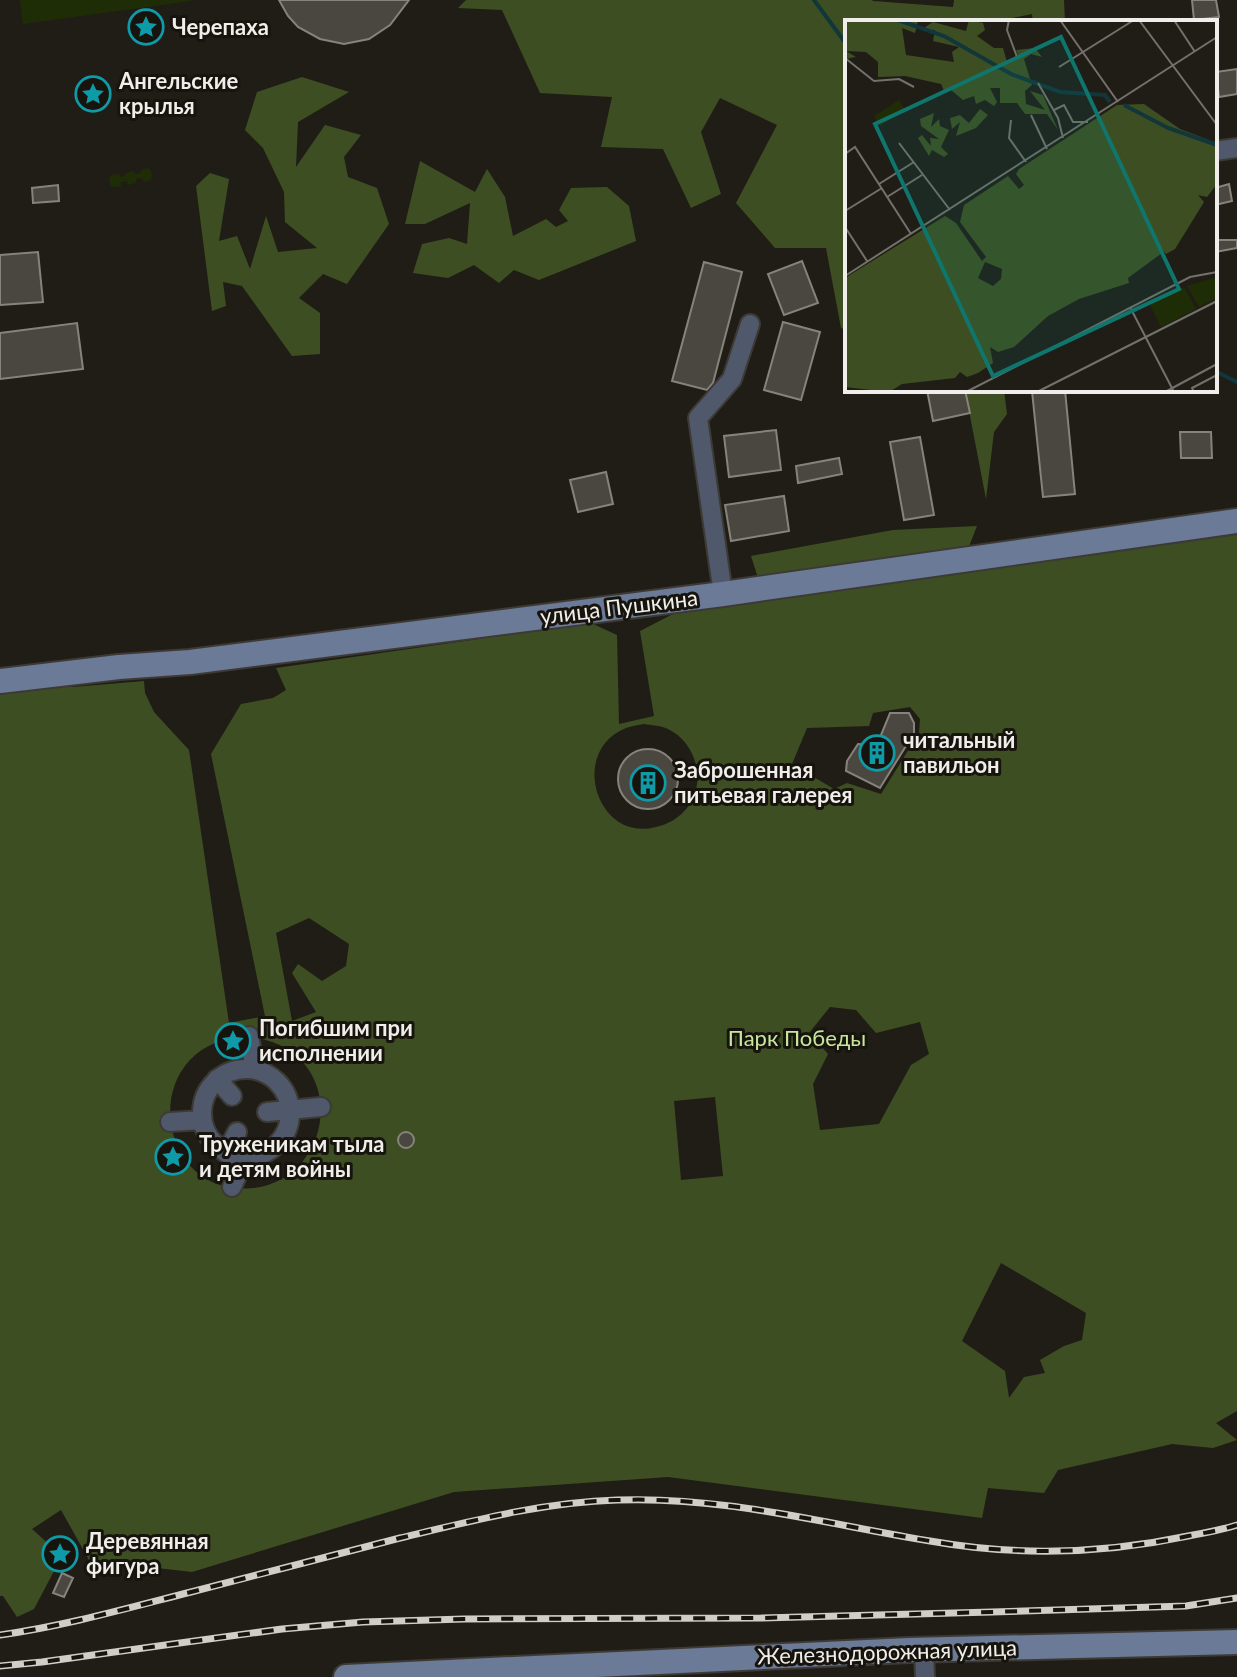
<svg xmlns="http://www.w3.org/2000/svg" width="1237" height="1677" font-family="Lato,sans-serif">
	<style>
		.green { fill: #1f2d06 }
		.forest { fill: #3d4f22; fill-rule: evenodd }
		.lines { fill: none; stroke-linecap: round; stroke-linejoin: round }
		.stream { stroke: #11373a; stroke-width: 4 }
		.building { fill: #4a4740; stroke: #87837b; stroke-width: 2 }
		.street-casing { stroke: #3d3a35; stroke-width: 22 }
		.secondary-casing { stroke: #3d3a35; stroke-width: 28 }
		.street { stroke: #4f596b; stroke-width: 18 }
		.secondary { stroke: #6b7a97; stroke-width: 24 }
		.rail-casing { stroke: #d0cec9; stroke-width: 7 }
		.rail { stroke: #17140e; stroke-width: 4; stroke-dasharray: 12; stroke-linecap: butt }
		.labels { text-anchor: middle; stroke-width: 6; stroke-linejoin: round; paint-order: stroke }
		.poi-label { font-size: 22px; font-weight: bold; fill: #f0eeea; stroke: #17140e; text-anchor: start }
		.street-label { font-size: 22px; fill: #f0eeea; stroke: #17140e }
		.park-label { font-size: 22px; fill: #c6e69d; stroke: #17140e }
		.inset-river { fill: none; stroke: #11373a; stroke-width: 4 }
		.inset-road { fill: none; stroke: #73716b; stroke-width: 2 }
		.view { fill: #0f766e; fill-opacity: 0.15; stroke: #0f766e; stroke-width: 4 }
		.inset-edge { fill: none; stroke: #f0eeea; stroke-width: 4 }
	</style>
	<rect width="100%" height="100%" fill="#201d17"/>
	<!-- green -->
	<path class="green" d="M20 0H197L23 24Z
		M148 168 151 171 152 177 150 180 144 182 142 178 136 179V183L128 185 127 181 121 182V186L114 187 111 186 109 179 111 175 119 174 120 177 125 176V173L134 171 135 174 141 173V170Z"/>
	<!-- forest -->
	<path class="forest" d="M466 0H872L873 1 953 7 954 0H1064L1065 22H1033L1032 14 993 22H847V330L841 328 826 248H775L736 203 777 125 720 98 701 132 721 194 691 208 663 149 601 147 612 97 540 93 502 10 458 8Z
		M302 77 349 92 298 122 296 167 325 125 361 135 344 157 348 177 377 188 389 224 347 284 323 274 299 298 320 313V354L292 356 242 286 223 282 226 306 212 311 196 186 210 173 229 179 219 241 237 236 250 269 266 216 278 252 317 248 285 222 284 192 263 148 245 130 257 92Z
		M420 161 475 192 487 169 505 197 513 236 546 219 556 227 568 221 559 210 571 188 607 187 629 206 636 241 539 280 514 270 499 283 474 265 448 278 413 273 422 244 449 238 467 244 470 203 425 224H405Z
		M965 390H1004L1007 414 994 432 986 499Z
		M977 526 968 549 759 581 751 556 893 530Z
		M1237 530V1411L1216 1423 1237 1440 1213 1448 1172 1444 1058 1470 1044 1493 988 1488 982 1518 668 1477 454 1492 192 1572 89 1560 61 1510 32 1529 62 1556 34 1609 17 1617 3 1596H0V690L53 682 73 687 144 681 145 693 154 712 189 750 229 1023 265 1016 211 754 241 704 273 698 286 690 276 668 591 623 617 635 619 724 654 716 640 631 673 614ZM910 707 920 719 919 733 881 794 847 783 834 789 792 764 807 728 869 726 873 713ZM644 724C651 725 662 726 668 729 697 743 707 783 687 808 679 818 669 824 656 827 597 843 568 751 626 728 631 726 638 725 644 724ZM309 918 349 944 346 966 322 981 298 964 292 973 316 1012 292 1021 276 933ZM830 1007 856 1010 876 1033 920 1022 929 1054 911 1065 879 1124 820 1130 813 1084 828 1054 809 1033ZM249 1036C262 1039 273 1041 284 1047 347 1083 324 1181 253 1188 152 1199 135 1040 249 1036ZM715 1097 723 1176 681 1180 674 1101ZM1001 1263 1086 1313 1082 1340 1064 1346 1040 1360 1045 1373 1024 1377 1009 1398 1005 1371 962 1341Z"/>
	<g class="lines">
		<!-- stream -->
		<path class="stream" d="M814 0 847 45
			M1215 371 1237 382"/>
	</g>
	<!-- building -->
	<path class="building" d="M279 0H409L390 25 369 39 344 44 320 39 298 27 288 16Z
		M1192 0H1216L1219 17 1194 20Z
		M1237 69V94L1219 97 1216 72Z
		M1229 184 1232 201 1215 205V188Z
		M58 185 59 201 33 203 32 188Z
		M1215 240H1237V248L1215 252Z
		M38 252 43 302 0 305V255Z
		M802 261 818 303 784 315 768 274Z
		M704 262 742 272 713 383 707 390 672 381Z
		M783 322 820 332 801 400 764 390Z
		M77 323 83 369 0 379V333Z
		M927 390H965L970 413 933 421Z
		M1065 390 1075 494 1043 497 1032 391Z
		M776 430 781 470 729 477 724 436Z
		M1180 432H1211L1212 458H1181Z
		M920 437 934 515 904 520 890 442Z
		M839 458 842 474 798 483 796 466Z
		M606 472 613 504 578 512 570 480Z
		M784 496 789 531 731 541 725 505Z
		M890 713H909L914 723V733L880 788 846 771 847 761 858 744 877 745Z
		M618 779a30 30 0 1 1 60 0a30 30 0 1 1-60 0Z
		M398 1140a8 8 0 1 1 16 0a8 8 0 1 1-16 0Z
		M62 1573 73 1578 64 1597 53 1593Z"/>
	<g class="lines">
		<defs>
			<path id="street" d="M1215 151 1237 148
				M723 594 698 418 732 379 750 324
				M249 1036 255 1069
				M202 1113a44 44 0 1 1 88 0a44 44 0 1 1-88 0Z
				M217 1079 232 1096
				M267 1112 321 1107
				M170 1122 202 1120
				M226 1153 237 1132
				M232 1187 245 1157
				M924 1649 925 1677"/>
			<path id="secondary" d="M0 681 119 667 190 662 723 594 1237 521
				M346 1677 909 1650 1237 1642"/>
		</defs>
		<!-- street casing -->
		<use href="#street" class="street-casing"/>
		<!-- secondary casing -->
		<use href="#secondary" class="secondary-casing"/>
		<!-- street -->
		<use href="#street" class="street"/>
		<!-- secondary -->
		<use href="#secondary" class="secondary"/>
		<defs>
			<path id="rail" d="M0 1635C65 1626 128 1608 191 1592 261 1574 330 1556 400 1538 471 1521 544 1502 617 1500 724 1496 826 1524 930 1541 1015 1556 1103 1554 1188 1536 1204 1533 1221 1530 1237 1525
				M0 1666 42 1662 282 1629 363 1622 464 1619 761 1618 992 1612 1186 1606 1237 1598"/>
		</defs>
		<!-- rail casing -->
		<use href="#rail" class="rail-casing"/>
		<!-- rail -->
		<use href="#rail" class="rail"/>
	</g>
	<!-- icons -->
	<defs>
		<symbol id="sight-ring" viewBox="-11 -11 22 22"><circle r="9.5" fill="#17140e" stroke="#0f9aa8" stroke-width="1.5"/><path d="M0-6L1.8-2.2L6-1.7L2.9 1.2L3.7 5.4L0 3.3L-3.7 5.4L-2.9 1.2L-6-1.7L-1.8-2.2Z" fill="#0f9aa8"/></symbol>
		<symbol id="building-ring" viewBox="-11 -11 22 22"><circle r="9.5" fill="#17140e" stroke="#0f9aa8" stroke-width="1.5"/><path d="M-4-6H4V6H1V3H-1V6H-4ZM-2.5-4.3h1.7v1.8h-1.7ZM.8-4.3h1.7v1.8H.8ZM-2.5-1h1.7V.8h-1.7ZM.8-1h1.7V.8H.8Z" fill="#0f9aa8"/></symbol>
	</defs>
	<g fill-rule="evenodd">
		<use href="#sight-ring" x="126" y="7" width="40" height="40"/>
		<use href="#sight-ring" x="73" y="74" width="40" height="40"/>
		<use href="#building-ring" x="857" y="733" width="40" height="40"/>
		<use href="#building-ring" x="628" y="763" width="40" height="40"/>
		<use href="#sight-ring" x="213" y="1021" width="40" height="40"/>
		<use href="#sight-ring" x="153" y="1137" width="40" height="40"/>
		<use href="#sight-ring" x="40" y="1534" width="40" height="40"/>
	</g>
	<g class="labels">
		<!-- poi labels -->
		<g class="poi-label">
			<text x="172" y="35">Черепаха</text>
			<text x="119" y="89">Ангельские<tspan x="119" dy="25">крылья</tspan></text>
			<text x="903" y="748">читальный<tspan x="903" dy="25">павильон</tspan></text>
			<text x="674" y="778">Заброшенная<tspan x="674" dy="25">питьевая галерея</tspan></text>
			<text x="259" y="1036">Погибшим при<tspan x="259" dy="25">исполнении</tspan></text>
			<text x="199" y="1152">Труженикам тыла<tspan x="199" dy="25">и детям войны</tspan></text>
			<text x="86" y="1549">Деревянная<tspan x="86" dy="25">фигура</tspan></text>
		</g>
		<!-- street labels -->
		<g class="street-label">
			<text transform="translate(619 607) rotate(-7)" y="8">улица Пушкина</text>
			<text transform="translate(887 1652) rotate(-2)" y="8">Железнодорожная улица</text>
		</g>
		<!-- park labels -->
		<g class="park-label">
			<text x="797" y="1046">Парк Победы</text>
		</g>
	</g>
	<!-- overview -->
	<g transform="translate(845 20)">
		<rect width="372" height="372" fill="#201d17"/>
		<path d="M54 80 60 90 35 106 29 96ZM372 257V278L354 287 342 266ZM339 267 351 289 316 307 305 285Z" fill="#1f2d06"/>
		<path d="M0 0 73 1 70 13 57 8 61 35 109 42 107 32 114 27 88 21 90 10H76L88 2 121 11 124 0 138 3 140 10 132 16 149 28H158L162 42 174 38 171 30 190 28 197 37 186 34 179 39 187 65 180 71 181 84 200 90 185 71 198 75 213 110 202 94H180L172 83H155V68H145L152 82 149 86 140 80 131 84 129 76 118 80 106 70 100 73 96 64 60 56 33 57V42L21 32 1 31 11 37 0 39ZM299 84 335 109 372 123V164L362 177 353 175 359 182 330 229 321 234 316 228 317 233 283 258 284 263 234 279 203 296 169 327 153 332 145 327 148 343 133 353 122 357 115 352 110 358 57 364 44 372 0 367V258L100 196 111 203 137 241 141 237 115 202 119 185 163 156 174 169 179 165 171 154 174 149 272 85ZM140 242 157 249 156 259 148 266 133 258ZM135 89 143 95 131 108 111 116 115 102 107 109 105 98 115 95 124 103ZM89 93 86 107 94 99 95 106 104 110 96 127 103 134 99 137 87 130 84 136 73 118 77 115 86 126 85 118 94 119 76 106 75 99Z" fill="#3d4f22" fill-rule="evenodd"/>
		<path class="inset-river" d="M53 0 99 16 166 54 215 72 260 75 265 82M279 85 323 108 372 125"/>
		<path class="inset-road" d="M164 0 162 10 172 37M215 0 273 82M294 0 372 105M329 0 350 32M0 38 29 61 54 59 69 67M214 47 289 0M193 63 213 98 218 118M209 90 219 85 228 102H243M186 95 202 129M166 100 164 118 181 142M54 123 105 190M0 134 10 127 66 214M34 164 69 142M42 177 77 155M0 191 37 168M0 207 22 241M0 256 372 17M285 287 329 372M121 372 345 257 372 252M192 372 372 281M320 372 372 344M349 372 347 368 372 355"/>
		<path class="view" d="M216 17 334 269 148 356 30 104Z"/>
		<rect width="372" height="372" class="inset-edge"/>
	</g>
</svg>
